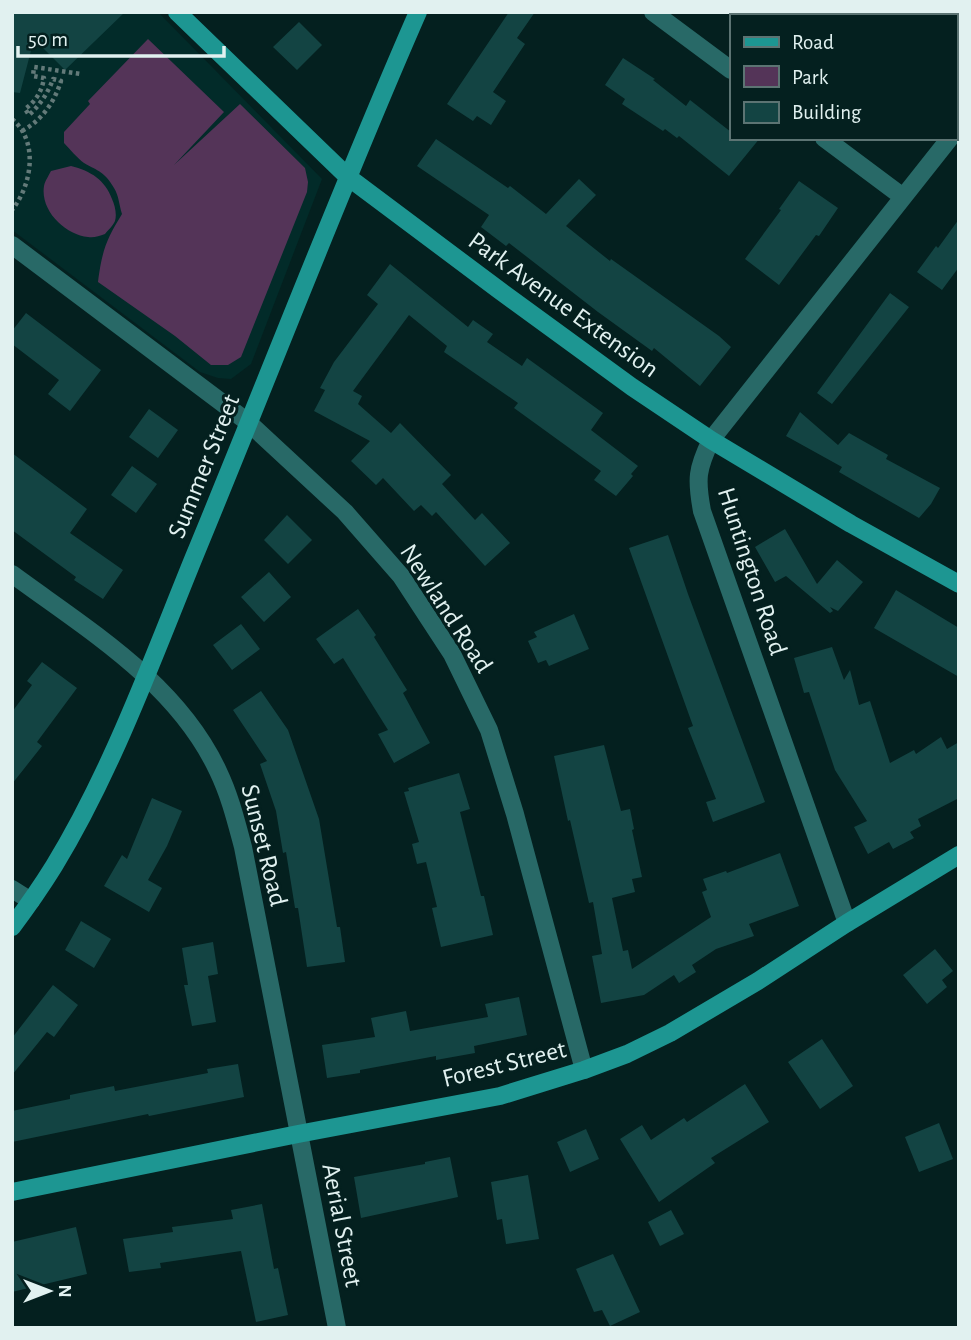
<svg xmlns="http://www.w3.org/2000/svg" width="971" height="1340" font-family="'Alegreya Sans',sans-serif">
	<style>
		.built { fill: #022b29 }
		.green { fill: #543458 }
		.building { fill: #134443 }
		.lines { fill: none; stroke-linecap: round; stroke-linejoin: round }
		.path { stroke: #637a79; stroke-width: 4.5; stroke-dasharray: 3.5 3.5; stroke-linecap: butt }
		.minor { stroke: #286967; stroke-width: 18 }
		.secondary { stroke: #1d9692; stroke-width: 18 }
		.labels { text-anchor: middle; stroke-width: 6; stroke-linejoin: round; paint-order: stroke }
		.street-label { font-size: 26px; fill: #e1f1f0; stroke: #04201f }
	</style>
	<rect width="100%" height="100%" fill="#04201f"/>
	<!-- built -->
	<path class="built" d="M12 12H158L322 179 251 364 231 379 218 378 200 372 12 230Z"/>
	<!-- green -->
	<path class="green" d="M148 39 224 112 174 165 240 104 305 168 308 182 307 192 241 357 228 365H211L175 336 98 282C102 251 106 240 122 214 119 205 119 196 114 188 105 172 98 171 84 163 77 158 70 149 64 143V132L90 104 88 101Z
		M71 166C91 171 105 180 112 199 115 206 117 214 115 221 113 226 108 230 105 234 99 236 94 238 88 237 66 235 40 211 44 186 45 181 49 175 51 171Z"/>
	<!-- building -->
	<path class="building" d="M12 12H125L65 70 34 39 20 93 12 92Z
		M509 12H535L517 38 525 44 493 92 506 101 491 125 477 116 473 121 447 104Z
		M299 22 322 45 297 70 273 47Z
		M623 58 655 79 653 80 686 106 690 100 731 132V138H760L729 176 679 136 677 138 665 129 663 131 622 104 625 99 605 85Z
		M436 139 508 188 510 186 546 214 579 179 596 195 566 226 610 261 611 259 719 336 731 347 700 386 654 348 652 351 598 312 509 243 506 246 481 227 489 215 417 166Z
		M799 181 838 208 819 236 816 235 779 285 745 259 781 210 779 209Z
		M959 219V267L942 290 917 272 936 246 938 248Z
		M390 264 468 327 473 320 493 334 487 342 522 366 527 358 603 413 591 430 638 466 631 474 633 476 616 496 594 480 601 471 514 408 518 403 444 352 447 346 409 315 353 391 362 396 358 404 391 433 400 423 451 475 442 484 475 520 482 513 510 543 485 566 436 512 432 516 421 505 414 511 383 478 376 485 351 461 370 441 314 411 325 390 320 388 334 362 378 304 367 295Z
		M890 293 909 307 832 404 817 393Z
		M26 313 101 370 70 411 48 394 59 380 12 344V331Z
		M149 409 178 430 158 458 129 437Z
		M800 412 838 445 849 433 888 455 886 459 940 488 931 504 919 518 839 472 842 467 786 436Z
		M12 453 87 509 70 533 123 570 103 599 74 580 76 577 12 530Z
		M132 466 157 484 136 513 111 495Z
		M287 515 312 540 288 564 264 540Z
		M785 529 817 584 837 560 863 582 838 611 830 607 833 611 830 613 786 576 775 582 755 547Z
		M668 535 688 594 765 802 713 822 706 802 716 799 688 728 693 726 629 548Z
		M269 572 291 597 264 622 241 597Z
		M896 590 959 628V677L874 628Z
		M358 609 376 635 374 637 407 690 403 693 430 743 394 763 378 734 388 730 343 658 334 664 316 639Z
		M574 614 589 649 549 666 546 660 538 663 528 641 537 637 534 632Z
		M241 624 260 649 232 670 213 645Z
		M832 647 844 680 850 670 859 705 870 701 890 763 914 750 916 754 941 737 947 749 959 742V798L918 819 921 826 910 832 914 838 893 849 889 842 868 854 854 827 867 821 835 770 809 692 804 693 794 658Z
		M42 662 77 688 37 742 42 746 12 784V712L32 685 27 681Z
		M261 691 288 730 319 819 337 927H340L345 962 307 967 298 908H295L286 852 283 853 276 811 260 764 267 761 233 710Z
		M604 745 621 811 630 809 634 829 632 830 642 877 632 879 635 892 612 898 623 951 628 950 632 969 711 917 702 892 707 890 703 879 726 871 727 873 780 853 799 906 749 924 754 936 716 949 692 965 696 972 679 983 674 975 644 995 601 1003 592 956 602 954 593 902 589 903 570 820 568 821 554 756Z
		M459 773 470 809 460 812 481 896H484L493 935 441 947 432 908 437 907 426 862 417 864 412 844 419 842 404 792 409 791 408 788Z
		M152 798 182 811 167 846 148 880 162 888 149 912 104 886 122 855 127 859Z
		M81 921 111 939 94 968 65 950Z
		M213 942 218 974 208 976 216 1022 192 1026 184 985H188L182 948Z
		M935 949 953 971 942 980 947 987 927 1004 903 975Z
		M53 985 78 1005 54 1037 47 1032 12 1075V1038Z
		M519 997 527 1035 474 1046 475 1053 436 1060V1056L360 1070V1073L327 1078 322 1045 375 1037 371 1018 406 1011 410 1031 488 1017 485 1004Z
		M822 1039 853 1086 820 1109 788 1062Z
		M238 1064 244 1097 149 1116 148 1114 12 1142V1111L70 1099V1095L114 1086 115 1091 208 1073 207 1069Z
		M745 1084 769 1122 711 1158 715 1163 659 1202 620 1139 642 1125 651 1140 684 1118 687 1122Z
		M939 1123 953 1159 919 1172 905 1137Z
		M586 1129 599 1159 570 1172 557 1142Z
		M450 1157 458 1197 361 1218 354 1177 425 1164V1162Z
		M528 1175 539 1239 506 1244 502 1219 497 1220 491 1182Z
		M262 1204 274 1269 278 1268 288 1315 256 1322 241 1251 160 1263 161 1268 129 1272 123 1239 173 1232 172 1227 233 1219 231 1210Z
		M671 1210 684 1234 660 1246 648 1222Z
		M76 1227 87 1274 12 1292V1242Z
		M613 1254 640 1312 610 1326 602 1310 594 1312 576 1269Z"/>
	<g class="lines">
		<!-- path -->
		<path class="path" d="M12 119C39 141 32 185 12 210
			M22 131C42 120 54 103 61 81L53 79C48 93 40 105 29 115L25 109C36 101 42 91 44 78L33 76 34 67 81 74"/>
		<!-- minor -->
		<path class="minor" d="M653 12 731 70
			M824 138 903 197
			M12 245 249 423 345 512 401 576 452 654 489 730 515 814 584 1070
			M12 574C88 630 177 683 218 771 230 796 236 821 243 847L337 1328
			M12 889 31 901
			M847 923 702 511C696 479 697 469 711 440L950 138"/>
		<!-- secondary -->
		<path class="secondary" d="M177 12 348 177 499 290 632 387 711 440 851 524 959 584
			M12 927C27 907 41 887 54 866 112 771 152 660 194 557 269 376 339 192 418 12
			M12 1192 298 1134 500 1096 584 1070 627 1054 670 1033 758 981 847 923 959 855"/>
	</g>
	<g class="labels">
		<!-- street labels -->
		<g class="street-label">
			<text transform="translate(564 304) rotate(36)" y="9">Park Avenue Extension</text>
			<text transform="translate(203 466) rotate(-68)" y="9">Summer Street</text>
			<text transform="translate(753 571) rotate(72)" y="9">Huntington Road</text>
			<text transform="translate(447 608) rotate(57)" y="9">Newland Road</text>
			<text transform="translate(265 845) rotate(76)" y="9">Sunset Road</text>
			<text transform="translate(504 1063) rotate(-14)" y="9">Forest Street</text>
			<text transform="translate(343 1225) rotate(79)" y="9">Aerial Street</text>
		</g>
	</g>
	<!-- border -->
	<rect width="971" height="1340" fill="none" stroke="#e1f1f0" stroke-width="28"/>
	<!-- legend -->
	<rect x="730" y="14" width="228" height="126" fill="#04201f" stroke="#5c7473" stroke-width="2"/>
	<rect x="744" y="37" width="35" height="10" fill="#1d9692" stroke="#5c7473" stroke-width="2"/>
	<text x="792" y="49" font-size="21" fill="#e1f1f0">Road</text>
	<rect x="744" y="66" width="35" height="21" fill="#543458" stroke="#5c7473" stroke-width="2"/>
	<text x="792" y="84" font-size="21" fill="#e1f1f0">Park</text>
	<rect x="744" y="102" width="35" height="21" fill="#134443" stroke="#5c7473" stroke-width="2"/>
	<text x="792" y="119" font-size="21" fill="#e1f1f0">Building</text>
	<!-- north arrow -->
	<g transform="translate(49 1291) rotate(90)" stroke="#04201f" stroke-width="5" paint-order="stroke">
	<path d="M0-5L12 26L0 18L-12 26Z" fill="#e1f1f0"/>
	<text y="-10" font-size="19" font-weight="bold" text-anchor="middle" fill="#e1f1f0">N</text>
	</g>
	<!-- scale -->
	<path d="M18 46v10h206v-10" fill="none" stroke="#e1f1f0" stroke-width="3.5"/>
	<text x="28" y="46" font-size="21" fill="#e1f1f0" stroke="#04201f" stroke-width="5" paint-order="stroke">50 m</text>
</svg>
